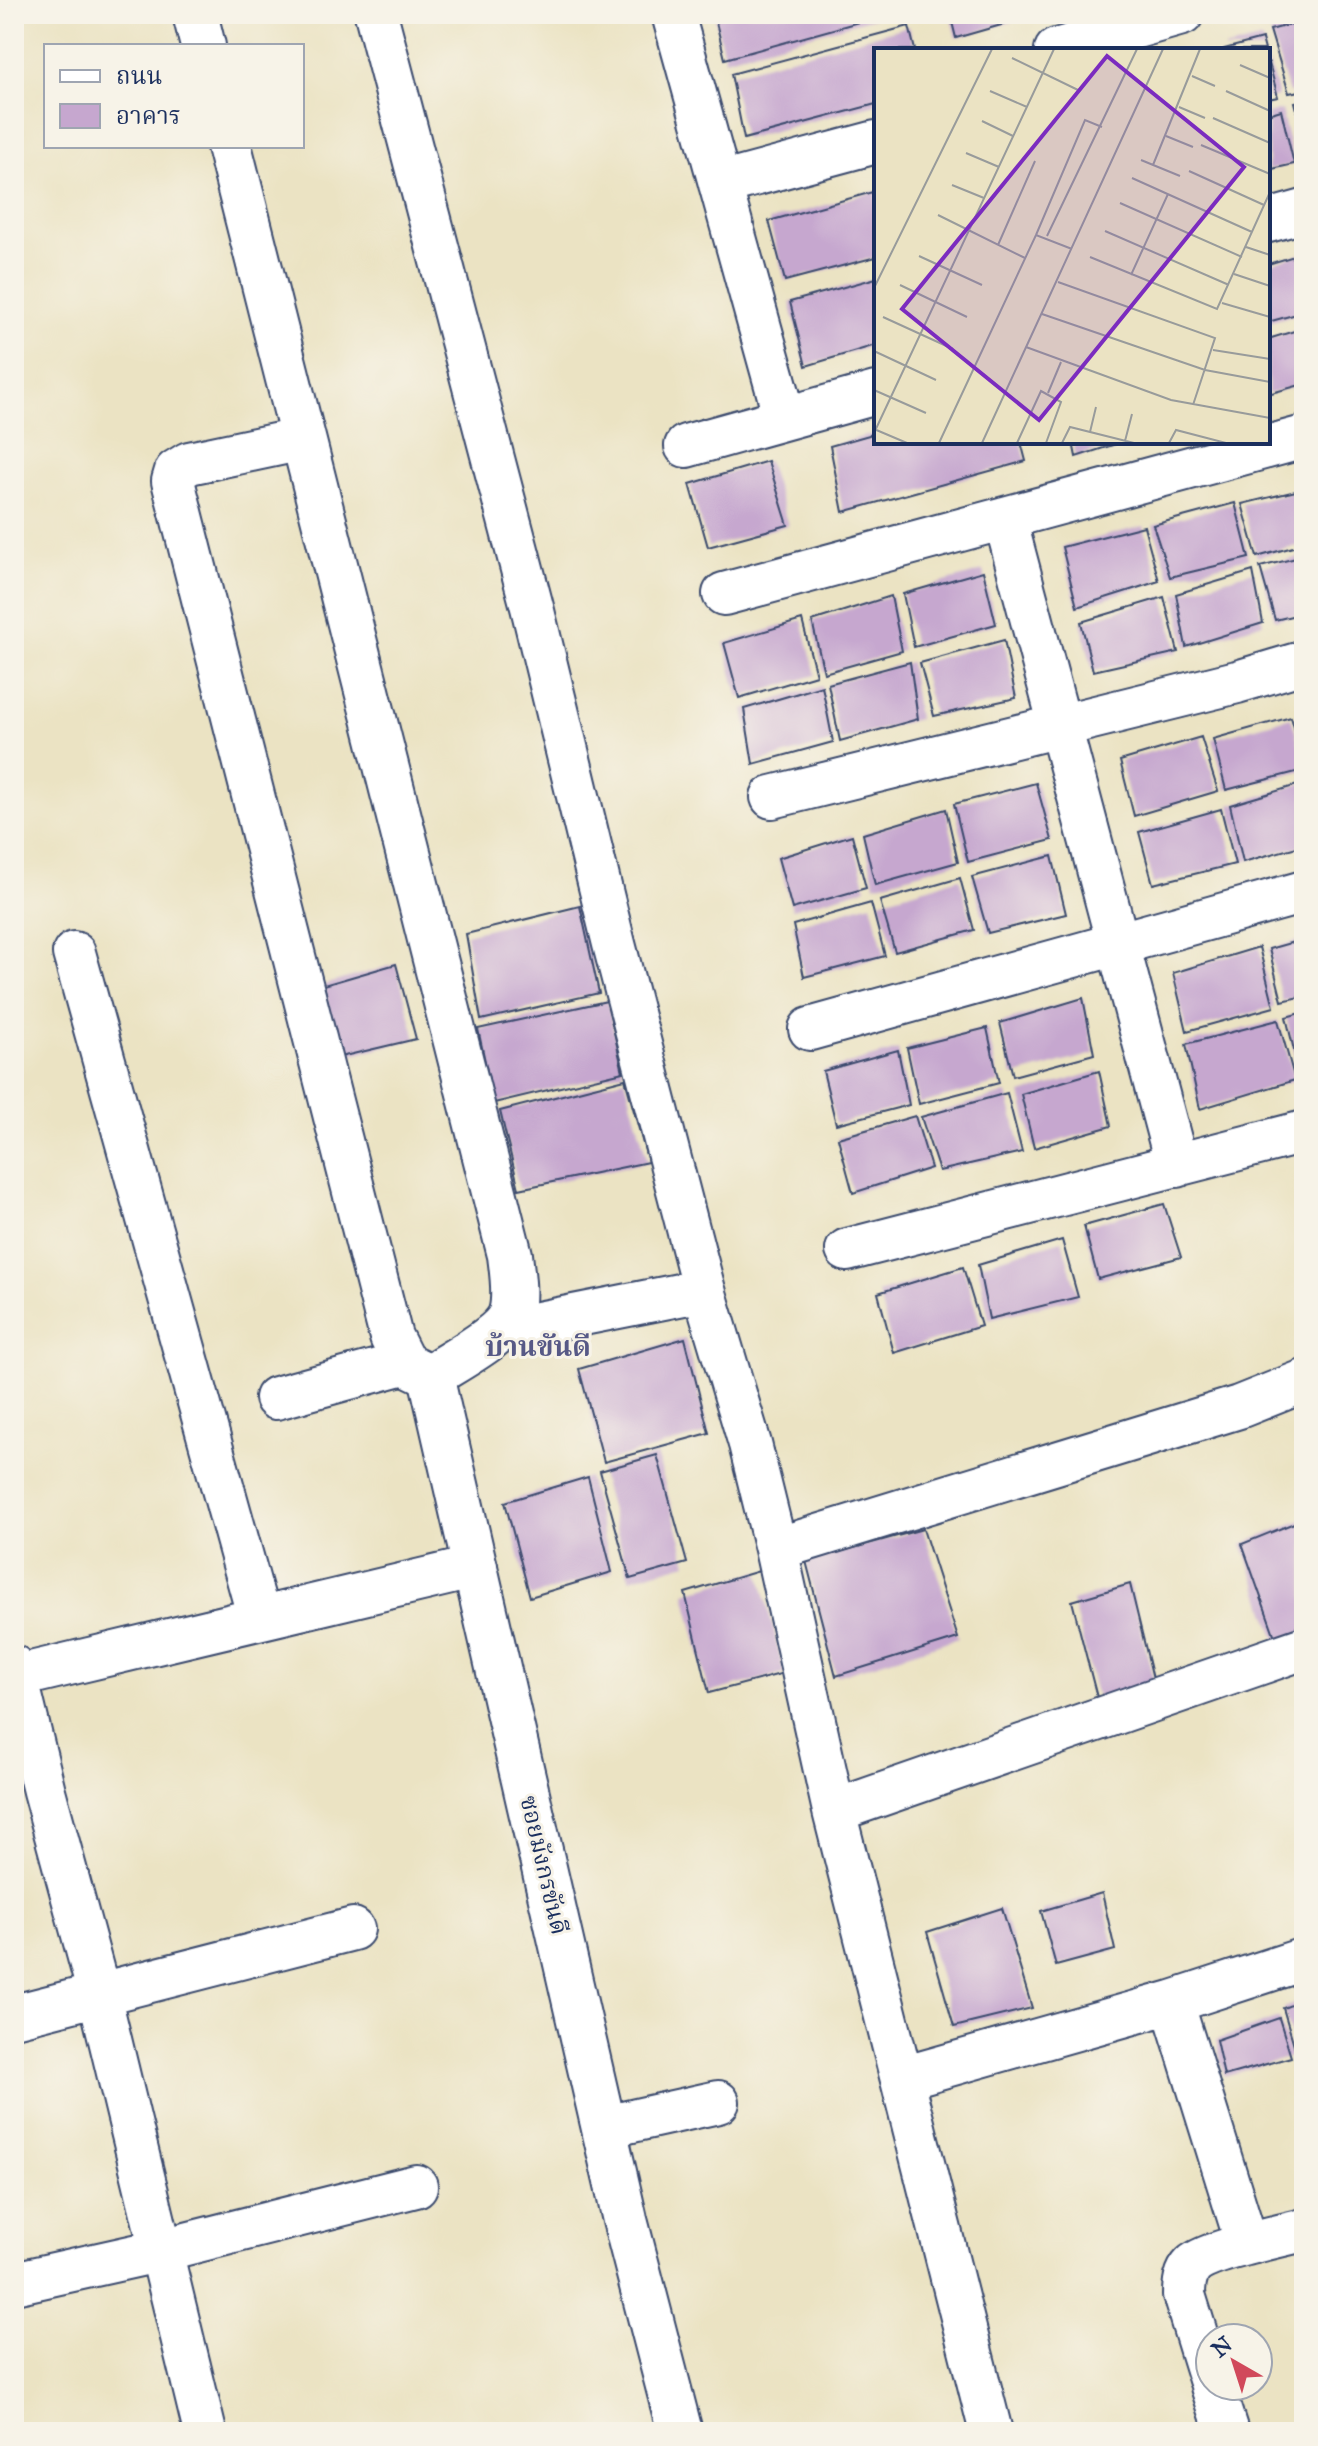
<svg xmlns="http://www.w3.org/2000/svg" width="1318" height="2446" font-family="'IM FELL Great Primer','Noto Serif Thai',serif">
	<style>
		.building { fill: #c6a7cf }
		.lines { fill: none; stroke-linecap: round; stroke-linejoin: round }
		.minor-casing { stroke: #3a4a6d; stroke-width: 46 }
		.tertiary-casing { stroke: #3a4a6d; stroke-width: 48 }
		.minor { stroke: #fff; stroke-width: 42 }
		.tertiary { stroke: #fff; stroke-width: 44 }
		.labels { text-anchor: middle; stroke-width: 6; stroke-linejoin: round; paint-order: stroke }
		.street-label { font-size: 24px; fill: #1b2f5e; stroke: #f7f3e8 }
		.quarter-label { font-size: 28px; font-weight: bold; fill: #575986; stroke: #f7f3e8 }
		.inset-road { fill: none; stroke: #989b9b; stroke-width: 2 }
		.view { fill: #7b2cbf; fill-opacity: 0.15; stroke: #7b2cbf; stroke-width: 4 }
		.inset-edge { fill: none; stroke: #1b2f5e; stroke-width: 4 }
	</style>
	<rect width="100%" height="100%" fill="#f7f3e8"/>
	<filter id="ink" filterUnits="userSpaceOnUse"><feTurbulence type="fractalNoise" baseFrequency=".0125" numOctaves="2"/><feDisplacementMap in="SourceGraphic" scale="16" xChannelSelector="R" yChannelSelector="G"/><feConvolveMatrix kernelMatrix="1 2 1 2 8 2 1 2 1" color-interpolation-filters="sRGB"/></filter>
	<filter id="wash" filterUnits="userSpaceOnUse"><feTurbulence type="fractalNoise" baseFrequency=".006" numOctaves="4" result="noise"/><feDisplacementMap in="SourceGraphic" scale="32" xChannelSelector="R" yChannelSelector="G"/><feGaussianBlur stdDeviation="1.8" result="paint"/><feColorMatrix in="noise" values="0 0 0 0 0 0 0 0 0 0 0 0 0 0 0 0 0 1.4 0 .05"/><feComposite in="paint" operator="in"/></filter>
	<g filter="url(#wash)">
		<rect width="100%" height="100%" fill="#ebe3c3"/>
		<g id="blocks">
			<!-- building -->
			<path class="building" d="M714 14H884V15L725 59Z
				M950 14H1036V15L956 38Z
				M1304 21V90L1289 93 1270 30Z
				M909 26 915 50H876V104L744 139 731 74Z
				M1262 39 1265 50H1224V49Z
				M1269 63 1278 97 1268 99V64Z
				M1304 100V133H1303L1295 102Z
				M1281 110 1294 164 1268 170V114Z
				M876 191V257L785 281 769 221Z
				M1304 253V312L1268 322V264Z
				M876 278V345L806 366 790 302Z
				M1304 328V384L1268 394V339Z
				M876 433V442H1021L1026 461 843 512 830 446Z
				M1073 442H1119V443L1076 457Z
				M768 461 788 525 708 547 690 484Z
				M1304 489V544L1257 557 1242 504Z
				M1235 503 1249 558 1170 577 1153 525Z
				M1144 526 1159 581 1077 607 1062 547Z
				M1304 556V613L1275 620 1260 567Z
				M983 571 996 624 914 647 903 594Z
				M1253 571 1263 623 1186 647 1176 594Z
				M891 596 902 651 824 673 812 621Z
				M1164 597 1178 652 1093 671 1081 622Z
				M802 620 816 675 739 698 724 643Z
				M1004 640 1016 698 934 716 920 663Z
				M910 662 918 719 840 741 828 684Z
				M822 686 833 742 753 764 744 709Z
				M1291 717 1304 761V770L1226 790 1213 739Z
				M1201 737 1218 791 1134 816 1120 761Z
				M1036 783 1052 840 968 862 954 804Z
				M1304 783V845L1243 862 1230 805Z
				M946 809 958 862 875 885 863 834Z
				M1221 809 1235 864 1153 884 1139 832Z
				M852 835 866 888 792 909 778 858Z
				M1052 856 1066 914 988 933 972 877Z
				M960 878 974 930 895 952 880 901Z
				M871 903 885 956 804 977 793 925Z
				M580 906 599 993 481 1020 466 934Z
				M1304 939V996L1282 1001 1269 949Z
				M1259 947 1274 1007 1187 1031 1173 973Z
				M396 964 416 1039 340 1057 324 985Z
				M1083 998 1094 1054 1013 1076 1000 1023Z
				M607 1001 623 1072 494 1103 478 1029Z
				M1304 1012V1070L1299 1071 1286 1017Z
				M1278 1020 1295 1080 1200 1109 1186 1044Z
				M987 1028 999 1083 919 1104 907 1048Z
				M898 1050 909 1105 836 1124 823 1071Z
				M1099 1071 1111 1126 1034 1148 1021 1094Z
				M625 1079 648 1162 519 1189 500 1111Z
				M1007 1093 1022 1152 939 1171 921 1117Z
				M915 1116 931 1168 853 1193 838 1138Z
				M1164 1204 1181 1257 1098 1279 1084 1226Z
				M1062 1240 1078 1297 989 1319 978 1265Z
				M963 1267 981 1326 894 1353 878 1293Z
				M685 1338 709 1433 604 1462 579 1369Z
				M657 1455 687 1563 630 1579 600 1471Z
				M588 1477 612 1572 530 1597 505 1502Z
				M1304 1519V1643L1280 1651 1242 1544Z
				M923 1529 958 1638 836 1676 806 1561Z
				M759 1571 784 1673 709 1693 685 1593Z
				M1130 1584 1156 1691 1100 1709 1072 1601Z
				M1102 1893 1115 1950 1056 1966 1041 1911Z
				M1002 1908 1032 2008 954 2027 927 1932Z
				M1304 2000V2075H1303L1283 2008Z
				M1279 2018 1291 2057 1224 2076 1216 2040Z"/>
		</g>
	</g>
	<g filter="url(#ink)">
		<use href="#blocks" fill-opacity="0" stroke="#3a4a6d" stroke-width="2"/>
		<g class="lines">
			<defs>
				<path id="minor" d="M376 14 532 607 614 944 704 1290 750 1444 776 1549 834 1811 991 2432
					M673 14 785 418
					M1056 50 1182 14
					M720 184 876 142
					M1268 221 1304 211
					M303 439 189 463 176 471 173 481 391 1337 404 1363 431 1376
					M686 446 876 393
					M1005 519 1177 1166
					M724 594 1304 437
					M772 797 1237 682 1304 662
					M74 953 259 1618
					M810 1029 1304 892
					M847 1250 1304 1132
					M498 1331 704 1290
					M276 1398 404 1363
					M776 1549 1239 1407 1304 1381
					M14 1667 44 1791 99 1994 205 2432
					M14 1677 476 1567
					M834 1811 1304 1648
					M1172 2002 1247 2244
					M14 2016 353 1929
					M903 2078 1172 2002 1304 1959
					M605 2127 718 2102
					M14 2283 162 2250 416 2186
					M1210 2379 1184 2295C1184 2284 1185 2273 1193 2265 1206 2252 1283 2235 1304 2230
					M1212 2386 1227 2432"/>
				<path id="tertiary" d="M195 14 203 46
					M229 146 510 1255C512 1273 516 1295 511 1313 504 1336 451 1362 431 1376L625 2220 680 2432"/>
			</defs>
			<!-- minor casing -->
			<use href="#minor" class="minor-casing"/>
			<!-- tertiary casing -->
			<use href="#tertiary" class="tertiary-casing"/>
			<!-- minor -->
			<use href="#minor" class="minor"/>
			<!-- tertiary -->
			<use href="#tertiary" class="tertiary"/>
		</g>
	</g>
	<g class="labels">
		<!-- street labels -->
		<g class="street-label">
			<text transform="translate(544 1865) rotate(77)" y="8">ซอยมังกรขันดี</text>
		</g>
		<!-- quarter labels -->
		<g class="quarter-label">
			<text x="538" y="1356">บ้านขันดี</text>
		</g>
	</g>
	<!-- overview -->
	<g transform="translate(874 48)">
		<rect width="396" height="396" fill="#ebe3c3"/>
		<path class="inset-road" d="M138 10 204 42M366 17 396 30M318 28 341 38M116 43 153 59M352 43 396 63M305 59 331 70M339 70 396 95M108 73 139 88M292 88 319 99M327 97 396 126M92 105 125 119M267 112 306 128M279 117 326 1M315 123 390 157M258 130 378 184M78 137 110 150M246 155 368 209M64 167 151 210M231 183 355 237M162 187 211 72 228 79M173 188 263 1M124 197 161 113M372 199 396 207M45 208 108 237M216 209 343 261 396 144M360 226 396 238M257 227 294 146M184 234 341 290 319 357M26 237 93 269M0 240 118 1M348 255 396 269M168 266 331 322 396 334M9 269 79 301M152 299 297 352 396 370M339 302 396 311M0 303 62 332M0 342 52 365M174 345 187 314M0 381 33 395M216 384 222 359M0 385 180 1M251 393 258 366M65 395 162 187 198 201M108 395 289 1M143 395 167 343 187 354 172 395M188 395 196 379 260 395M295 395 302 382 352 395"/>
		<path class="view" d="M233 8 370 119 165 372 28 261Z"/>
		<rect width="396" height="396" class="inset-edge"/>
	</g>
	<!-- margin -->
	<rect width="1318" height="2446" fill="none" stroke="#f7f3e8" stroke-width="48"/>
	<!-- legend -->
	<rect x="44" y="44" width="260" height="104" fill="#f7f3e8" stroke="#9fa5b1" stroke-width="2"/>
	<rect x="60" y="70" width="40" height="12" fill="#ffffff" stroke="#9fa5b1" stroke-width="2"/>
	<text x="116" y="84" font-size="24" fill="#1b2f5e">ถนน</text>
	<rect x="60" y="104" width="40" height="24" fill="#c6a7cf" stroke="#9fa5b1" stroke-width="2"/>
	<text x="116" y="124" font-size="24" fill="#1b2f5e">อาคาร</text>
	<!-- north arrow -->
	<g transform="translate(1234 2362) rotate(321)"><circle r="38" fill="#f7f3e8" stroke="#9fa5b1" stroke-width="2"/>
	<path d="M0-6L14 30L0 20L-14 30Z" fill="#d1495b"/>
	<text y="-12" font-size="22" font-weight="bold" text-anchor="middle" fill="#1b2f5e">N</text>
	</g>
</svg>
